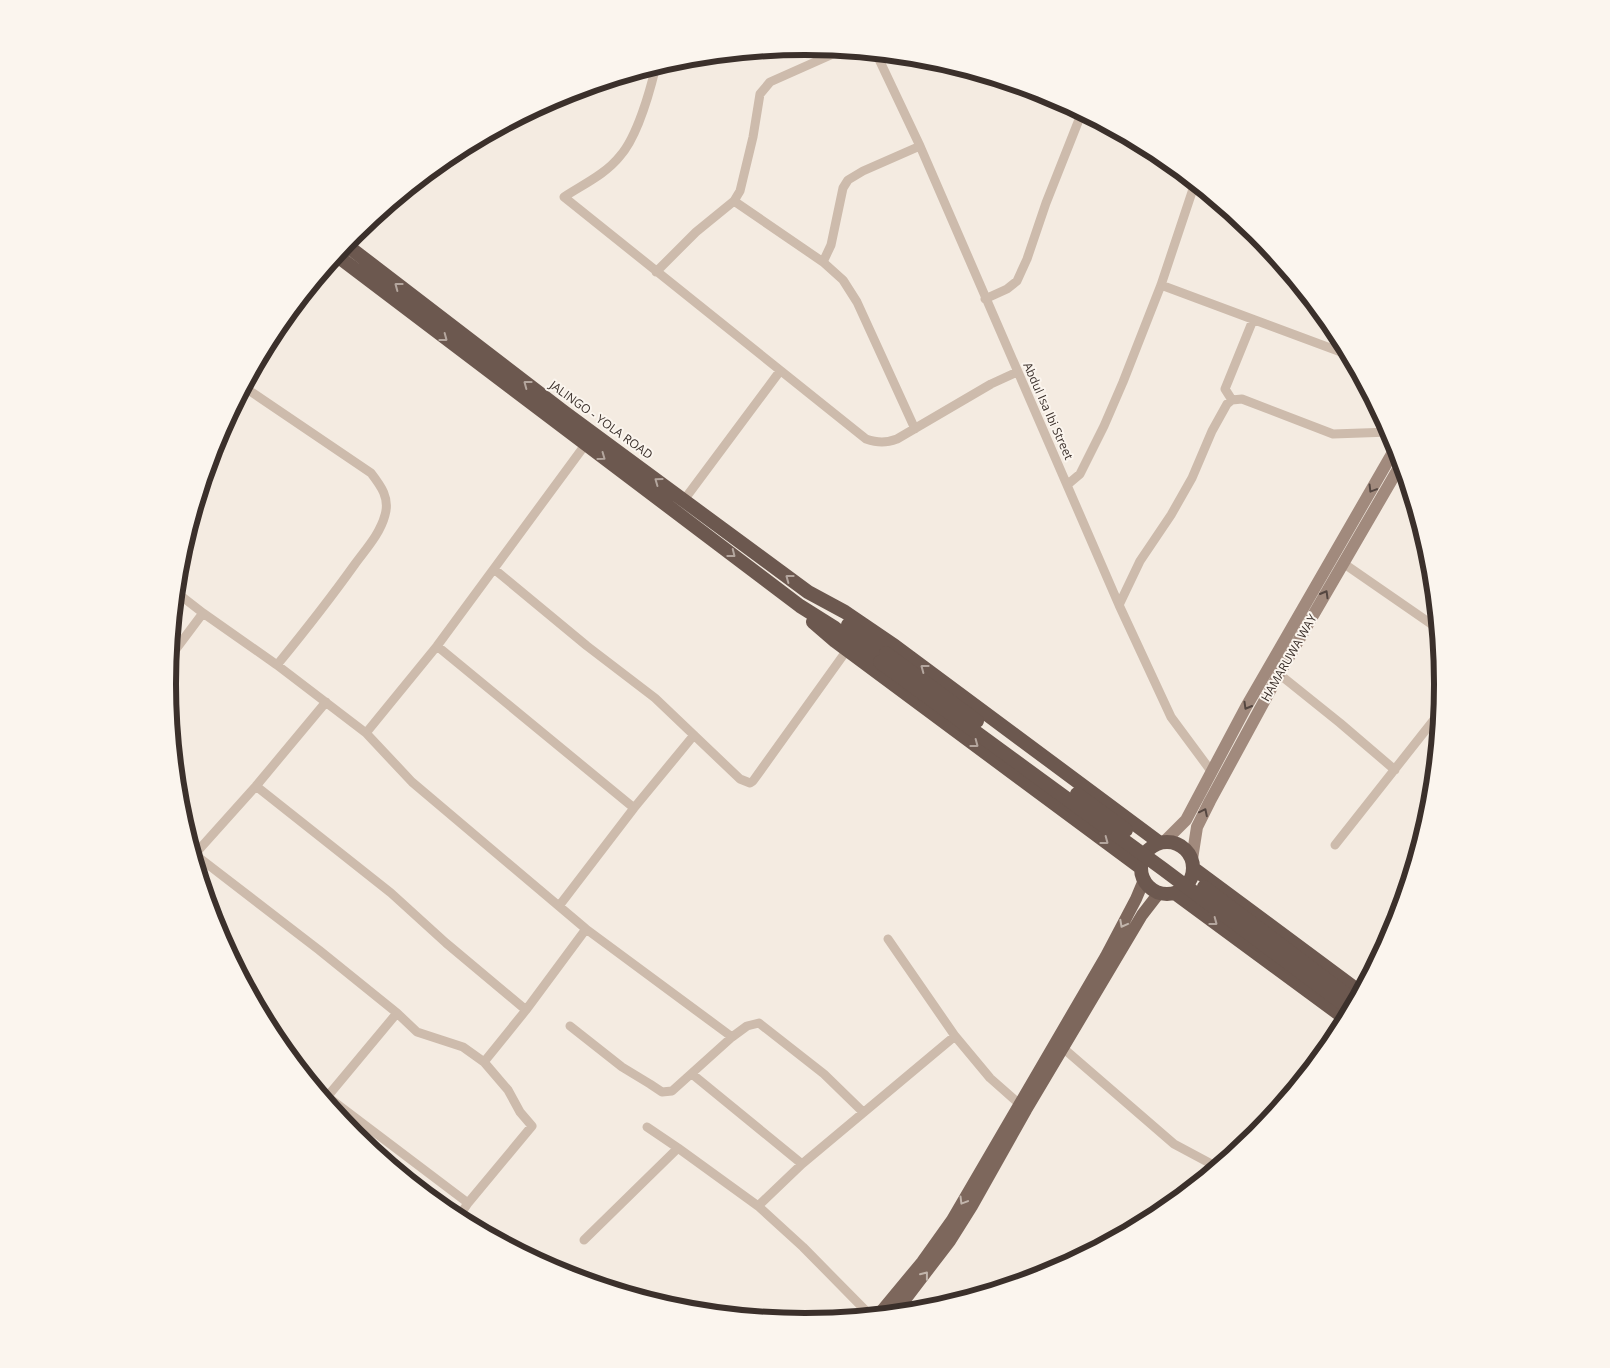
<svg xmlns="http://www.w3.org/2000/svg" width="1610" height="1368" font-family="'Open Sans',sans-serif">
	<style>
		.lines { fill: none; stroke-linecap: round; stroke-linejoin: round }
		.minor { stroke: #cdbbac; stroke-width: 9 }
		.secondary { stroke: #a18a7d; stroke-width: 12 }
		.primary { stroke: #7d675c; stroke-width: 12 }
		.trunk { stroke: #6c584f; stroke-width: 14 }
		.trunk-bridge { stroke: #6c584f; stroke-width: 14 }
		.oneway { stroke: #b4a69e }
		.oneway2 { stroke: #544640 }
		.oneway3 { stroke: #c2b5ac }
		.labels { text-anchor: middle; stroke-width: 4; stroke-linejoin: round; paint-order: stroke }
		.street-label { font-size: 12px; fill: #3b302b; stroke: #fbf5ee }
		.rim { fill: none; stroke: #3b302b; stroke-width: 6 }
	</style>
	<rect width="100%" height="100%" fill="#f4ebe1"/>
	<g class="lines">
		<!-- minor -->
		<path class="minor" d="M876 53 920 146 1119 605 1171 717 1211 771
			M656 66C650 91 637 137 620 156 606 174 582 185 564 197L866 439C878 443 886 443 897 439L991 384 1017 372
			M734 201 823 262 843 280 857 302 915 429
			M823 262 831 245 843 188 848 180 863 171 920 146
			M656 272 696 232 734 201 740 191 753 137 760 94 770 82 842 50
			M1161 285 1349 355
			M985 299 1007 289 1017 281 1027 259 1046 203 1082 112
			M244 387 371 473C381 486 390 498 385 515 380 534 366 549 355 564 330 599 304 632 277 665
			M1232 400 1225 389 1253 320
			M1067 485 1080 474 1104 426 1123 382 1161 285 1195 183
			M684 500 780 371
			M1343 563 1437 628
			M494 569 587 646 655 698 740 779 750 783 753 781 847 650
			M176 592 203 613 277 665 366 733 412 782 586 929 732 1037
			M1119 605 1140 561 1171 515 1192 478 1212 431 1227 404 1232 400 1242 399 1333 434 1390 432
			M437 646 634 808
			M170 657 203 613
			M1279 674 1340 723 1395 770
			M366 733 437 646 585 445
			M256 786 391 893 446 943 526 1010
			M1335 845 1440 712
			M193 853 319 950 397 1013 417 1032 463 1047 484 1062 508 1090 520 1112 532 1126 468 1203 458 1218
			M195 854 256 786 326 702
			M1397 905 1405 891
			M559 906 634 808 694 735
			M888 939 955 1036
			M570 1026 622 1067 650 1084 662 1092 672 1091 732 1037 747 1026 759 1023 824 1074 863 1112
			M1063 1048 1174 1144 1217 1167
			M484 1062 526 1010 586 929
			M692 1074 802 1164
			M316 1088 468 1203
			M327 1097 397 1013
			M647 1127 678 1148 758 1206 802 1164 955 1036 990 1078 1024 1108
			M758 1206 803 1247 870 1315
			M460 1216 468 1223
			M584 1240 678 1148"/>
		<!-- secondary -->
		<path class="secondary" d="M1164 842 1186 820 1246 707 1396 447
			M1192 859 1197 827 1210 801 1279 674 1401 464"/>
		<!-- primary -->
		<path class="primary" d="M895 1313 950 1241 972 1206 1026 1110 1142 915 1159 893
			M878 1315 922 1262 952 1220 1106 956 1136 899 1144 880"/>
		<!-- trunk -->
		<path class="trunk" d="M345 244 564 412 808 592 845 612 895 646 1160 843
			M336 255 800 606 835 628 880 662
			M813 622 835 641 1141 868
			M848 625 886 653
			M1141 868a26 26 0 1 1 52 0a26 26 0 1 1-52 0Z
			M1193 868 1360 992
			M1175 893 1346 1019"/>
		<!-- trunk-bridge -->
		<path class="trunk-bridge" d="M886 653 977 721
			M880 662 1163 869 1351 1010
			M1077 794 1126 830
			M1204 887 1355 1001"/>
	</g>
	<!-- one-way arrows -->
	<defs><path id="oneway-chevron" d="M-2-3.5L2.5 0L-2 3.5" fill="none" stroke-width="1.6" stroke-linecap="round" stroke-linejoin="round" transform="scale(1.25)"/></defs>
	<g class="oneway">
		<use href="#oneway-chevron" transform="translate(398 286) rotate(-143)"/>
		<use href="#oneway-chevron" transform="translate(444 338) rotate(37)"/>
		<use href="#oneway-chevron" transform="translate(527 384) rotate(-143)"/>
		<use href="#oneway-chevron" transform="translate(602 457) rotate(36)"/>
		<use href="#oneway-chevron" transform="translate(658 481) rotate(-144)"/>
		<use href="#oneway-chevron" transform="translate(732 554) rotate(38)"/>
		<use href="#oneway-chevron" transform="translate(789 578) rotate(-143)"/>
		<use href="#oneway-chevron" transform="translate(924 668) rotate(-143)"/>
		<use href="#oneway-chevron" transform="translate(975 744) rotate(37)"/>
		<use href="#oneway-chevron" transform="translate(1105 841) rotate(37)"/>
		<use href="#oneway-chevron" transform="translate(1214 922) rotate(37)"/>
	</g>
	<g class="oneway2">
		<use href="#oneway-chevron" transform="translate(1372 489) rotate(121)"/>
		<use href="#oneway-chevron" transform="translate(1325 594) rotate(-60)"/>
		<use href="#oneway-chevron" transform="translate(1247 706) rotate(120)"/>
		<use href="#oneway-chevron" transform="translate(1204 812) rotate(-64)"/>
	</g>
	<g class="oneway3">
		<use href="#oneway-chevron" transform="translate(1123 924) rotate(118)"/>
		<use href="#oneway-chevron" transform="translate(963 1201) rotate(121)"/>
		<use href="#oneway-chevron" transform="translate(925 1275) rotate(-52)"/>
	</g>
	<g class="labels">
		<!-- street labels -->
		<g class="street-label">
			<text transform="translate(1048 411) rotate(66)" y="4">Abdul Isa Ibi Street</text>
			<text transform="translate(601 420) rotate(36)" y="4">JALINGO - YOLA ROAD</text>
			<text transform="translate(1289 658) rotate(-60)" y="4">HAMARUWA WAY</text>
		</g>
	</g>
	<!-- crop -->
	<path d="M0 0H1610V1368H0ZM176 684a629 629 0 1 1 1258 0a629 629 0 1 1-1258 0Z" fill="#fbf5ee" fill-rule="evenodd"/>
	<path class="rim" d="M176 684a629 629 0 1 1 1258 0a629 629 0 1 1-1258 0Z"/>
</svg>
